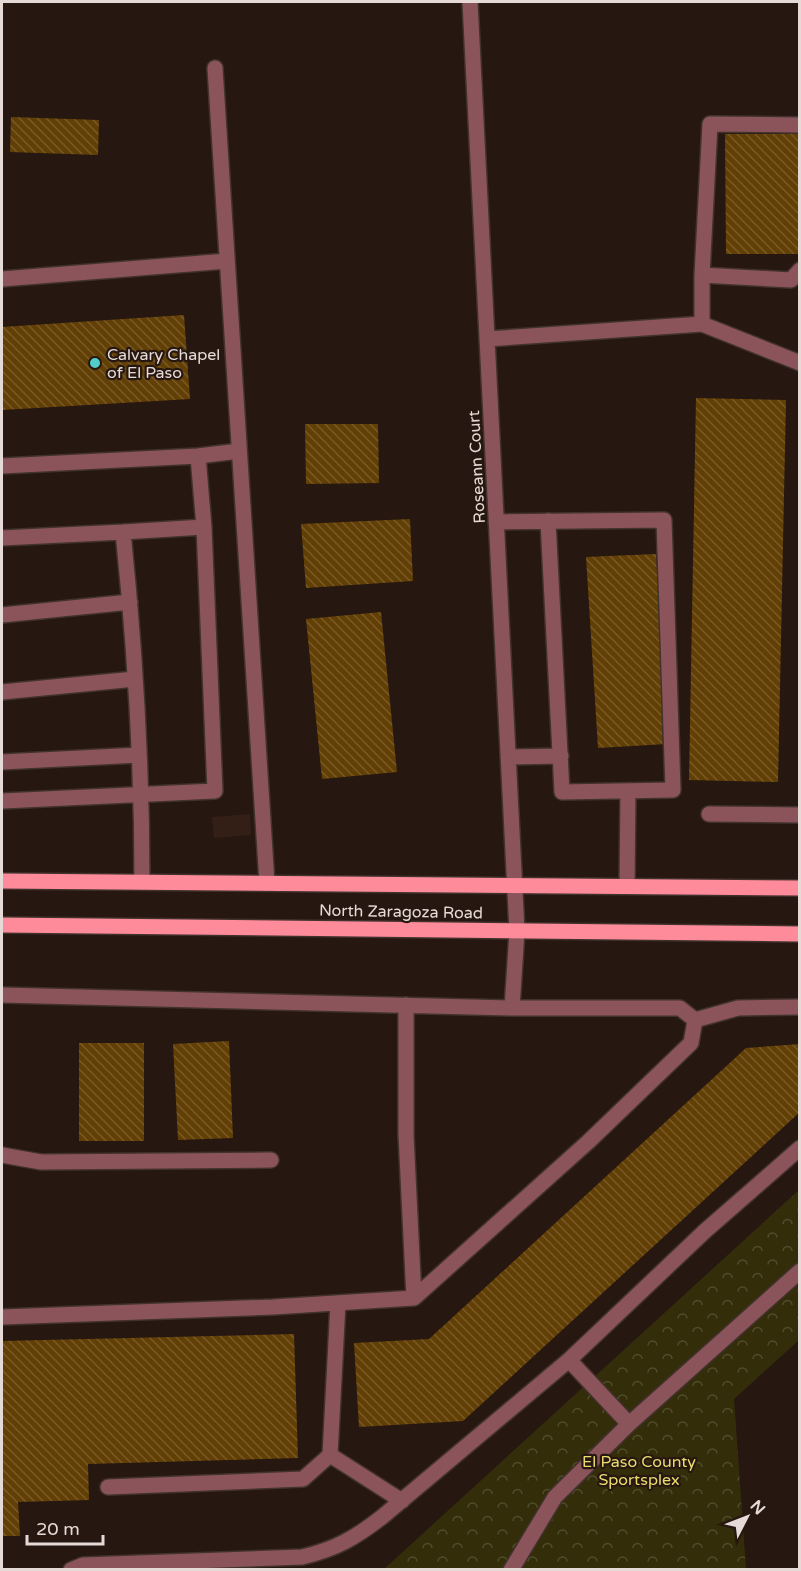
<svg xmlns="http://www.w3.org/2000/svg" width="801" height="1571" font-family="'Varela Round',sans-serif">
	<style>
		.built { fill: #341f16 }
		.park { fill: url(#park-crowns) }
		.building { fill: url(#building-back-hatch) }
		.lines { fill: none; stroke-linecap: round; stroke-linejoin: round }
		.minor-casing { stroke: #42322d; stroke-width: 18 }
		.major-casing { stroke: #42322d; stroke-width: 18 }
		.minor { stroke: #8b545b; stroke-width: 15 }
		.major { stroke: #fd8b9a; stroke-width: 15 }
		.poi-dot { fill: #53cdc9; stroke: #271711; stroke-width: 2 }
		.labels { text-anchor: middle; stroke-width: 4.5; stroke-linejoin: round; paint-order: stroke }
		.poi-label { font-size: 16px; fill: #e5dad6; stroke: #271711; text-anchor: start }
		.street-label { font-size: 16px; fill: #e5dad6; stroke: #271711 }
		.park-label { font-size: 16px; fill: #eadc6d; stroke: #271711 }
	</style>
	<defs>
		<pattern id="park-crowns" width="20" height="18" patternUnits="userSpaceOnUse" patternTransform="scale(1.5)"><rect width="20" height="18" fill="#332e09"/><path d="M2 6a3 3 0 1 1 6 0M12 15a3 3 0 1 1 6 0" fill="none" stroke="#504c2c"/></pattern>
		<pattern id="building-back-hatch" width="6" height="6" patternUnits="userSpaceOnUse" patternTransform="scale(1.5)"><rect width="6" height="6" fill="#623f04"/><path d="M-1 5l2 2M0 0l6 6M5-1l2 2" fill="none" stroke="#785a28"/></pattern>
	</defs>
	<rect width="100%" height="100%" fill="#271711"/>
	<!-- built -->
	<path class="built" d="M250 814 251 835 214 838 212 817Z"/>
	<!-- park -->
	<path class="park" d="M799 1190V1340L734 1399 746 1569 383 1570Z"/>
	<!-- building -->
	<path class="building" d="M11 117 99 120 98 155 10 152Z
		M725 134H800V254H726Z
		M184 315 190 399 2 410V327Z
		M696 398 786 400 778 782 689 780Z
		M305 424H378L379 483 306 484Z
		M410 519 413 581 306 588 301 524Z
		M656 554 667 744 598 748 586 557Z
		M381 612 397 772 322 779 306 619Z
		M229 1041 233 1138 178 1140 173 1044Z
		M79 1043H144V1141H79Z
		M800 1044V1112L463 1421 359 1427 354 1343 429 1339 746 1048Z
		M294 1334 298 1458 88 1464 89 1500 18 1502 20 1536H2V1341Z"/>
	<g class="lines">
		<defs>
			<path id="minor" d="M470 2 517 931 512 1008
				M215 68 267 883
				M702 275 791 280 800 270
				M2 279 227 261
				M702 324V275L710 124 800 125
				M487 339 702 324 800 363
				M198 456 239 451
				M2 466 198 456 204 527 215 791 2 801
				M496 522 664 520 673 790 562 792 548 521
				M123 532 204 527
				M2 538 123 532C135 648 142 765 142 882
				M2 615 130 602
				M2 692 135 679
				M508 757 561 756
				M2 762 139 755
				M709 814 800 815
				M627 886 628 791
				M2 995 512 1008H680L695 1020 691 1043 588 1142 414 1298 273 1307 2 1317
				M406 1005V1135L414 1298
				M695 1020 738 1008 800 1007
				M2 1155 41 1162 271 1160
				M338 1303 330 1455 402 1501
				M629 1424 569 1360 705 1231 800 1148
				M108 1487 303 1479 330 1455
				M71 1570 83 1565 302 1557C336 1549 355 1538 382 1517L569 1360
				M511 1570 555 1497 629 1424 800 1271"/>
			<path id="major" d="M2 881 800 888
				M2 925 800 934"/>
		</defs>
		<!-- minor casing -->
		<use href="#minor" class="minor-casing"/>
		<!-- major casing -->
		<use href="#major" class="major-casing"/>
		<!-- minor -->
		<use href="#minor" class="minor"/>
		<!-- major -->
		<use href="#major" class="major"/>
	</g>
	<!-- markers -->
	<circle class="poi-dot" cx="95" cy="363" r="6"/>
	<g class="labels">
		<!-- poi labels -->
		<g class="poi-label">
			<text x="107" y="360">Calvary Chapel<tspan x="107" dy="18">of El Paso</tspan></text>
		</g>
		<!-- street labels -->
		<g class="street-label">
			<text transform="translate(476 467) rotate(-93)" y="6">Roseann Court</text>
			<text transform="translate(401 911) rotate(1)" y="6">North Zaragoza Road</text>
		</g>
		<!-- park labels -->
		<g class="park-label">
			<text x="639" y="1467">El Paso County<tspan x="639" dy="18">Sportsplex</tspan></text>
		</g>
	</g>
	<!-- border -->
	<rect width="801" height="1571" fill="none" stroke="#e5dad6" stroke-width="6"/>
	<!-- north arrow -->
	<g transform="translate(747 1517) rotate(48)" stroke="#271711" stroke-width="4.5" paint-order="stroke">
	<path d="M0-4.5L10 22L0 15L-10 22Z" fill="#e5dad6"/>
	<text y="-9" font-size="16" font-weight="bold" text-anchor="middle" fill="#e5dad6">N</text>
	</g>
	<!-- scale -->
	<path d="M27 1535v9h76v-9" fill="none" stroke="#e5dad6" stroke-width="3"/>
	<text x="36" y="1535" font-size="18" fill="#e5dad6" stroke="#271711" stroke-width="4.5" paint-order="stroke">20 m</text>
</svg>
